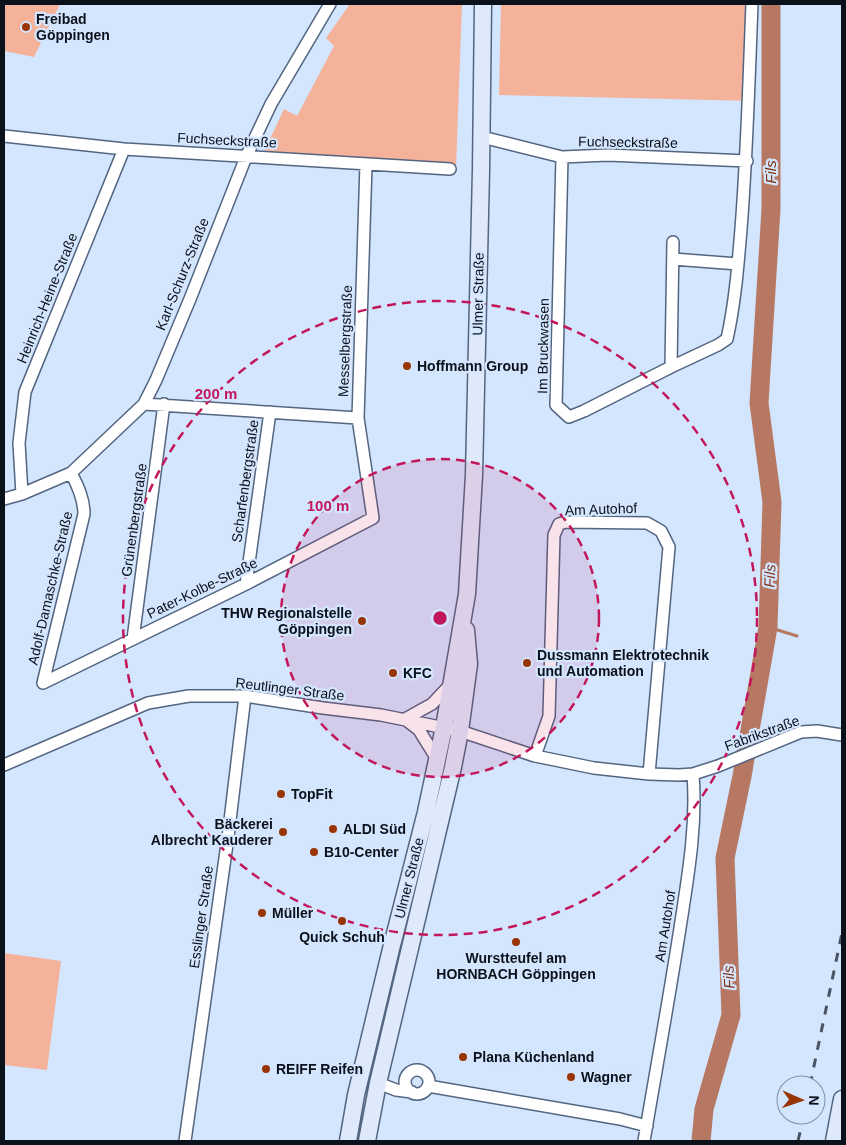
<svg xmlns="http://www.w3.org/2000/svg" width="846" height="1145" font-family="Helvetica,sans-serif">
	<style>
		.green { fill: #f4b29b }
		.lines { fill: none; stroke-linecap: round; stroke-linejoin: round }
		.stream { stroke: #b67862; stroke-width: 3 }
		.river { stroke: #b67862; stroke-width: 19 }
		.minor-casing { stroke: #536580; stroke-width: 14 }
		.secondary-casing { stroke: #536580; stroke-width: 19 }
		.minor { stroke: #fff; stroke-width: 11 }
		.secondary { stroke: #deeafc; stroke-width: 16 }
		.rail { stroke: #4a5463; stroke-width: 3; stroke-dasharray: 9 9; stroke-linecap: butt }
		.ring { fill: none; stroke: #c2185b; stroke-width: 2.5; stroke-dasharray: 9 6 }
		.poi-dot { fill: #993404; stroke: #d4e5fe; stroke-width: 2 }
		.labels { text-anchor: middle; stroke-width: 4.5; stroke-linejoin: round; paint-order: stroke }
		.poi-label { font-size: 14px; font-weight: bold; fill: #0a111b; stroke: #d4e5fe; text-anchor: start }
		.street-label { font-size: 14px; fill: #0a111b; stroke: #d4e5fe }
		.water-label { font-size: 15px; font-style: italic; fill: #803315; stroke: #d4e5fe }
		.centre { fill: #c2185b; stroke: #d4e5fe; stroke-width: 2.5 }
		.ring-label { font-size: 15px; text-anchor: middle; font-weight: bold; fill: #c2185b; stroke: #d4e5fe; stroke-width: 4.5; stroke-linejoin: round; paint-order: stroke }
	</style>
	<rect width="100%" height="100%" fill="#d4e5fe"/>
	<!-- green -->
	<path class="green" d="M4 4H60L34 57 4 51Z
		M350 4H462L456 168 262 156 284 109 297 116 334 46 326 38Z
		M501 4H755V101L499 95Z
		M4 953 61 961 47 1070 4 1065Z"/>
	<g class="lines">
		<!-- stream -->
		<path class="stream" d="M768 627 797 636"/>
		<!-- river -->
		<path class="river" d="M701 1141 704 1109 731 1015 725 858 742 776 768 627 772 502 759 403 771 209V4"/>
		<defs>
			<path id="minor" d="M4 136 124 149 450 169
				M482 137 562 157 608 155 747 161
				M562 157 556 405 569 417 584 411 671 367 718 345 727 339C735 303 738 266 741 229 747 154 749 79 752 4
				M673 259 738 264
				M671 367 673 242
				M144 404 358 418
				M22 494 19 443 25 392 124 149
				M4 499 22 494 71 473 144 404 156 380 190 299 246 157 271 104 330 4
				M246 584 270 412
				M133 639 164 404
				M43 683 246 584 373 518 358 418 366 164
				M43 683 84 514C84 499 78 486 71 473
				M405 719 432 704 450 685
				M406 720 419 730 437 759
				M535 756 549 716 554 535 559 524 566 522 647 523 661 531 669 547 649 774
				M4 765 148 703 189 696H245L323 708 381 715 460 731 535 756 594 768 649 774 679 775 693 774 718 766 801 732 817 731 842 735
				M405 1082a12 12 0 1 1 24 0a12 12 0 1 1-24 0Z
				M378 1083 396 1090 412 1092
				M428 1086 620 1119 647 1126
				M185 1141 228 837 245 696
				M644 1141C656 1070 669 999 680 928 688 876 697 826 693 774"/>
			<path id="secondary" d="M348 1141 356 1095 391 949 426 812 444 727 467 594 474 475 481 170 483 4
				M367 1141 378 1083 453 767 460 731 469 664 466 630
				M834 1141 842 1099"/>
		</defs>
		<!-- minor casing -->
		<use href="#minor" class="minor-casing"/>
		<!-- secondary casing -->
		<use href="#secondary" class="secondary-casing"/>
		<!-- minor -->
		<use href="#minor" class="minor"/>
		<!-- secondary -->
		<use href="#secondary" class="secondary"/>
		<!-- rail -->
		<path class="rail" d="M810 1085 842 933
			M798 1141 804 1115"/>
	</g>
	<!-- distance rings -->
	<circle cx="440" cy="618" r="159" fill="#c2185b" fill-opacity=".12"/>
	<g class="ring">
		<circle cx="440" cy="618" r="159"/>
		<circle cx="440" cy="618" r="317"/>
	</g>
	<!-- markers -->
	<g class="poi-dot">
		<circle cx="26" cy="27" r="5"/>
		<circle cx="407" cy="366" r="5"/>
		<circle cx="362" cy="621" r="5"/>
		<circle cx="527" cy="663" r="5"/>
		<circle cx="393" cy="673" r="5"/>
		<circle cx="281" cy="794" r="5"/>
		<circle cx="333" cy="829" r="5"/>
		<circle cx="283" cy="832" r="5"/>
		<circle cx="314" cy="852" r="5"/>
		<circle cx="262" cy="913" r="5"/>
		<circle cx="342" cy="921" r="5"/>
		<circle cx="516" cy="942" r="5"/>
		<circle cx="463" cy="1057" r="5"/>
		<circle cx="266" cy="1069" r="5"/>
		<circle cx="571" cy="1077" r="5"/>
	</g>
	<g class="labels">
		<!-- poi labels -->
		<g class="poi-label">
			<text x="36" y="24">Freibad<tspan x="36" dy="16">Göppingen</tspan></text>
			<text x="417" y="371">Hoffmann Group</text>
			<text x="352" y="618" text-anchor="end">THW Regionalstelle<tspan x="352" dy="16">Göppingen</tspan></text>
			<text x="537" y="660">Dussmann Elektrotechnik<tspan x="537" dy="16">und Automation</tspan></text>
			<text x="403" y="678">KFC</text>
			<text x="291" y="799">TopFit</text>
			<text x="273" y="829" text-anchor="end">Bäckerei<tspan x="273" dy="16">Albrecht Kauderer</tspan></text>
			<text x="343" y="834">ALDI Süd</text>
			<text x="324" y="857">B10-Center</text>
			<text x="272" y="918">Müller</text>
			<text x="342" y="942" text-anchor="middle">Quick Schuh</text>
			<text x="516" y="963" text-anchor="middle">Wurstteufel am<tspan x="516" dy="16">HORNBACH Göppingen</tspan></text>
			<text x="473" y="1062">Plana Küchenland</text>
			<text x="276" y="1074">REIFF Reifen</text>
			<text x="581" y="1082">Wagner</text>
		</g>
		<!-- street labels -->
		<g class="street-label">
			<text transform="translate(227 140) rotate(3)" y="5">Fuchseckstraße</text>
			<text transform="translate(628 142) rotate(1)" y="5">Fuchseckstraße</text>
			<text transform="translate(182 274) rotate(-68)" y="5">Karl-Schurz-Straße</text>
			<text transform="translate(478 294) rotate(-89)" y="5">Ulmer Straße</text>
			<text transform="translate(47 298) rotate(-68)" y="5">Heinrich-Heine-Straße</text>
			<text transform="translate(345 341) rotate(-88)" y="5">Messelbergstraße</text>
			<text transform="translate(543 346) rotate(-89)" y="5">Im Bruckwasen</text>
			<text transform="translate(245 481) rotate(-82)" y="5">Scharfenbergstraße</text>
			<text transform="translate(601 509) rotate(-2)" y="5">Am Autohof</text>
			<text transform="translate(134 520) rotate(-82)" y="5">Grünenbergstraße</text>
			<text transform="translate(50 588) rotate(-77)" y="5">Adolf-Damaschke-Straße</text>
			<text transform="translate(202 588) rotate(-26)" y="5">Pater-Kolbe-Straße</text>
			<text transform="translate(290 689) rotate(7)" y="5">Reutlinger Straße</text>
			<text transform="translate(762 733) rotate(-20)" y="5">Fabrikstraße</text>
			<text transform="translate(409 878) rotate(-76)" y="5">Ulmer Straße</text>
			<text transform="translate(201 917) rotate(-82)" y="5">Esslinger Straße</text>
			<text transform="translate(665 926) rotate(-81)" y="5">Am Autohof</text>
		</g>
		<!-- water labels -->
		<g class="water-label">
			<text transform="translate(771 172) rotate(-90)" y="5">Fils</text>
			<text transform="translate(770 576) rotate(-88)" y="5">Fils</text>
			<text transform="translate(729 977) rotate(-92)" y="5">Fils</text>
		</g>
	</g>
	<circle cx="440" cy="618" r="8" class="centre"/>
	<g class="ring-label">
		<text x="216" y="399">200 m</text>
		<text x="328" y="511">100 m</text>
	</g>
	<!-- border -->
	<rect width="846" height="1145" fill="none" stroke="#0a111b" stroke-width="10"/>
	<!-- north arrow -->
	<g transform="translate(801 1100) rotate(92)"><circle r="24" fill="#d4e5fe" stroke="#8390a3"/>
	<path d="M0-4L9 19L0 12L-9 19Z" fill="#993404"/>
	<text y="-8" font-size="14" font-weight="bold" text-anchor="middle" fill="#0a111b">N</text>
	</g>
</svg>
